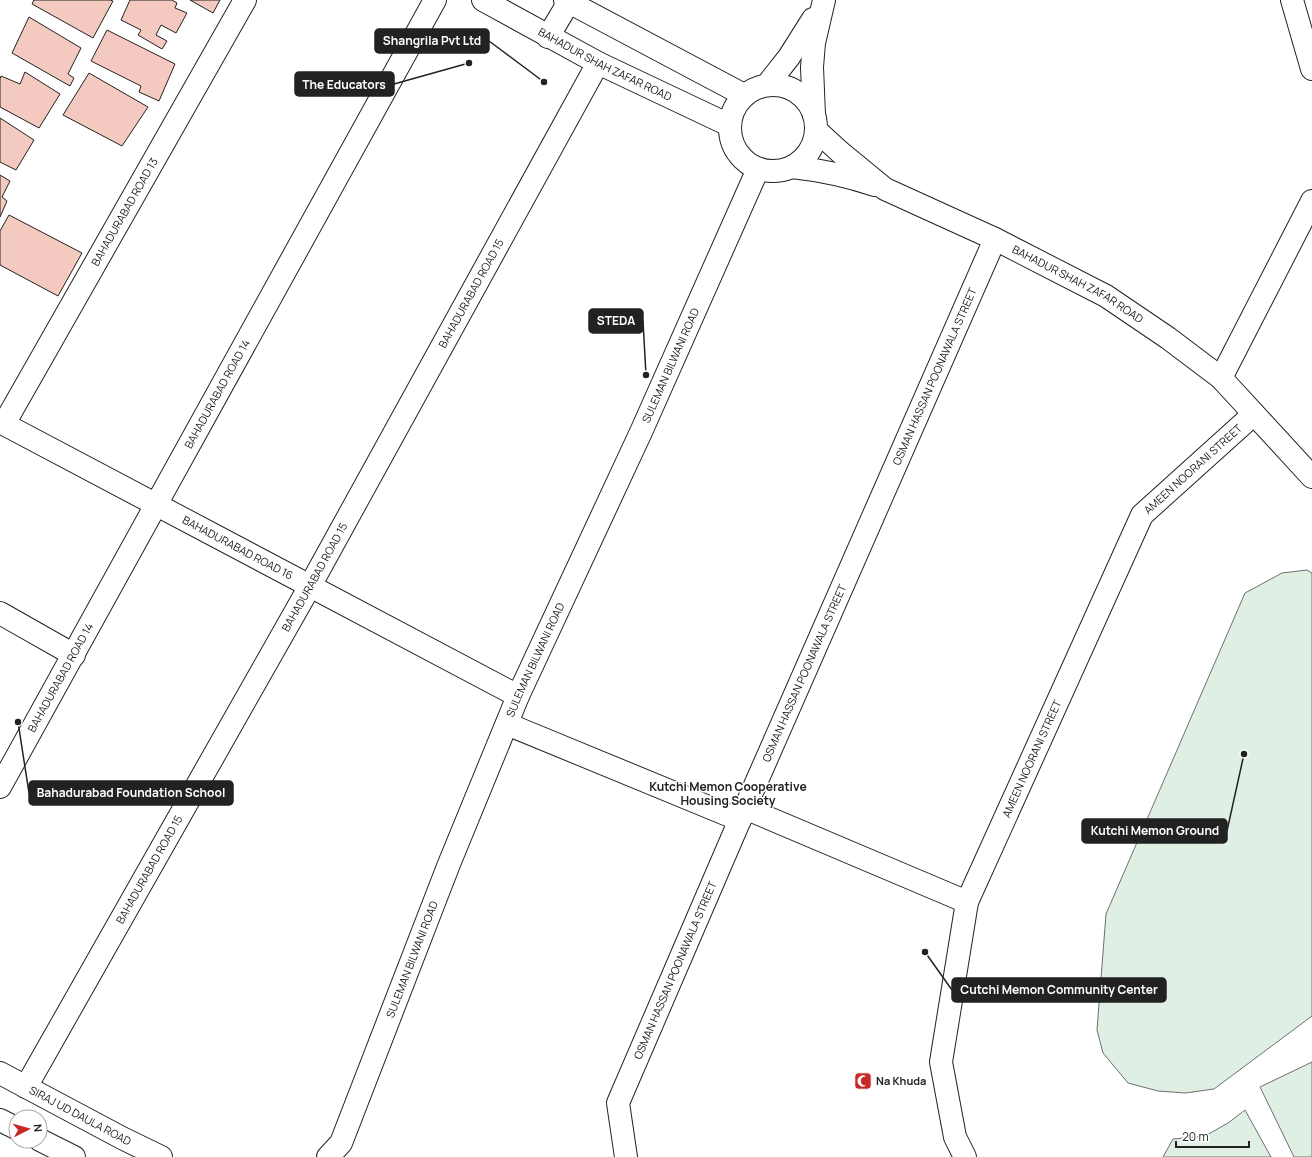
<svg xmlns="http://www.w3.org/2000/svg" width="1312" height="1157" font-family="Manrope,sans-serif">
	<style>
		.green { fill: #e0efe3; stroke: #6f6f6f }
		.building { fill: #f3c9c0; stroke: #222 }
		.lines { fill: none; stroke-linecap: round; stroke-linejoin: round }
		.street-casing { stroke: #222; stroke-width: 24 }
		.secondary-casing { stroke: #222; stroke-width: 24 }
		.street { stroke: #fff; stroke-width: 22 }
		.secondary { stroke: #fff; stroke-width: 22 }
		.labels { text-anchor: middle; stroke-width: 3; stroke-linejoin: round; paint-order: stroke }
		.street-label { font-size: 11px; fill: #222; stroke: #fff }
		.poi-label { font-size: 11px; font-weight: bold; fill: #222; stroke: #fff; text-anchor: start }
		.neighbourhood-label { font-size: 12px; font-weight: bold; fill: #222; stroke: #fff }
		.leader { fill: none; stroke: #222; stroke-width: 1.5 }
		.callout-dot { fill: #222; stroke: #fff; stroke-width: 1.5 }
		.callout { fill: #222; stroke: #222; stroke-width: 1.5 }
		.callout-label { font-size: 12px; text-anchor: middle; font-weight: bold; fill: #fff }
	</style>
	<rect width="100%" height="100%" fill="#fff"/>
	<!-- green -->
	<path class="green" d="M1307 570 1312 573V1016L1214 1089 1185 1093 1158 1091 1128 1083 1103 1053 1097 1030 1106 914 1245 593 1282 573Z
		M1312 1062V1157H1294L1260 1087Z
		M1245 1110 1271 1157H1163L1173 1139 1205 1136 1228 1123Z"/>
	<!-- building -->
	<path class="building" d="M34 0H110L113 1 93 38 32 4Z
		M130 0H172L177 3 175 8 187 13 176 33 161 25 156 35 167 41 162 49 138 35 141 30 121 20Z
		M190 0H220L213 13Z
		M29 17 81 48 68 74 74 78 70 86 12 53Z
		M107 30 175 64 159 101 139 92 141 86 91 61Z
		M25 72 60 94 39 128 0 107V79L1 76 20 84Z
		M89 73 148 107 122 146 63 115Z
		M0 118 34 140 16 170 0 162Z
		M0 175 10 181 2 197 7 201 0 217Z
		M9 215 82 253 58 296 0 265V231Z"/>
	<g class="lines">
		<defs>
			<g id="street">
				<path d="M1292 0 1312 69"/>
				<path d="M548 37 570 0"/>
				<path d="M1221 378 1312 201"/>
				<path id="s1" d="M0 422 518 696"/>
				<path id="s2" d="M4 424 245 0"/>
				<path d="M0 613 74 655"/>
				<path d="M507 724 740 820"/>
				<path id="s3" d="M0 787 435 0"/>
				<path d="M745 808 967 902"/>
				<path id="s4" d="M26 1087 310 586 598 63"/>
				<path id="s5" d="M626 1157 618 1103 745 808 995 239"/>
				<path id="s6" d="M965 1157 955 1137 941 1062 967 902 1142 515 1254 414"/>
			</g>
			<g id="secondary">
				<path id="s7" d="M483 0 598 63 729 125"/>
				<path d="M565 0 744 95"/>
				<path d="M767 85 789 57 813 19"/>
				<circle cx="773" cy="128" r="43"/>
				<path d="M814 115 812 67 814 43 824 0"/>
				<path id="s8" d="M816 130 840 152 885 189 995 239 1106 296 1168 338 1221 378 1312 477"/>
				<path d="M792 167C820 170 848 176 875 185"/>
				<path id="s9" d="M0 1073 122 1138 161 1157"/>
				<path d="M0 1120 16 1128"/>
				<path d="M40 1140 74 1157"/>
				<path id="s10" d="M328 1157 341 1143 449 864 518 696 641 432 758 169"/>
			</g>
		</defs>
		<!-- street casing -->
		<use href="#street" class="street-casing"/>
		<!-- secondary casing -->
		<use href="#secondary" class="secondary-casing"/>
		<!-- street -->
		<use href="#street" class="street"/>
		<!-- secondary -->
		<use href="#secondary" class="secondary"/>
	</g>
	<!-- icons -->
	<defs>
		<symbol id="mosque-square" viewBox="-11 -11 22 22"><rect x="-9" y="-9" width="18" height="18" rx="4" fill="#c62828" stroke="#fff"/><path d="M3.5-4.9A6 6 0 1 0 3.5 4.9A5 5 0 1 1 3.5-4.9Z" fill="#fff"/></symbol>
	</defs>
	<g fill-rule="evenodd">
		<use href="#mosque-square" x="853" y="1071" width="20" height="20"/>
	</g>
	<g class="labels">
		<!-- street labels -->
		<g class="street-label">
			<text dy="4" stroke="none"><textPath href="#s7" startOffset="138">BAHADUR SHAH ZAFAR ROAD</textPath></text>
			<text dy="4" stroke="none"><textPath href="#s2" startOffset="244">BAHADURABAD ROAD 13</textPath></text>
			<text dy="4" stroke="none"><textPath href="#s8" startOffset="306">BAHADUR SHAH ZAFAR ROAD</textPath></text>
			<text dy="4" stroke="none"><textPath href="#s4" startOffset="910">BAHADURABAD ROAD 15</textPath></text>
			<text dy="4" stroke="none"><textPath href="#s10" startOffset="864">SULEMAN BILWANI ROAD</textPath></text>
			<text dy="4" stroke="none"><textPath href="#s5" startOffset="847">OSMAN HASSAN POONAWALA STREET</textPath></text>
			<text dy="4" stroke="none"><textPath href="#s3" startOffset="449">BAHADURABAD ROAD 14</textPath></text>
			<text dy="4" stroke="none"><textPath href="#s6" startOffset="754">AMEEN NOORANI STREET</textPath></text>
			<text dy="4" stroke="none"><textPath href="#s1" startOffset="269">BAHADURABAD ROAD 16</textPath></text>
			<text dy="4" stroke="none"><textPath href="#s4" startOffset="586">BAHADURABAD ROAD 15</textPath></text>
			<text dy="4" stroke="none"><textPath href="#s10" startOffset="540">SULEMAN BILWANI ROAD</textPath></text>
			<text dy="4" stroke="none"><textPath href="#s5" startOffset="523">OSMAN HASSAN POONAWALA STREET</textPath></text>
			<text dy="4" stroke="none"><textPath href="#s3" startOffset="125">BAHADURABAD ROAD 14</textPath></text>
			<text dy="4" stroke="none"><textPath href="#s6" startOffset="418">AMEEN NOORANI STREET</textPath></text>
			<text dy="4" stroke="none"><textPath href="#s4" startOffset="250">BAHADURABAD ROAD 15</textPath></text>
			<text dy="4" stroke="none"><textPath href="#s10" startOffset="216">SULEMAN BILWANI ROAD</textPath></text>
			<text dy="4" stroke="none"><textPath href="#s5" startOffset="199">OSMAN HASSAN POONAWALA STREET</textPath></text>
			<text dy="4" stroke="none"><textPath href="#s9" startOffset="91">SIRAJ UD DAULA ROAD</textPath></text>
		</g>
		<!-- poi labels -->
		<g class="poi-label">
			<text x="876" y="1085">Na Khuda</text>
		</g>
		<!-- neighbourhood labels -->
		<g class="neighbourhood-label">
			<text x="728" y="791">Kutchi Memon Cooperative<tspan x="728" dy="14">Housing Society</tspan></text>
		</g>
	</g>
	<!-- callouts -->
	<path class="leader" d="M544 82L489 41M469 63L394 84M646 375L643 321M18 722L29 793M1244 754L1227 831M925 952L952 990"/>
	<g class="callout-dot">
		<circle cx="544" cy="82" r="4"/>
		<circle cx="469" cy="63" r="4"/>
		<circle cx="646" cy="375" r="4"/>
		<circle cx="18" cy="722" r="4"/>
		<circle cx="1244" cy="754" r="4"/>
		<circle cx="925" cy="952" r="4"/>
	</g>
	<g class="callout">
		<rect x="375" y="29" width="114" height="24" rx="4"/>
		<rect x="295" y="72" width="99" height="24" rx="4"/>
		<rect x="589" y="309" width="54" height="24" rx="4"/>
		<rect x="29" y="781" width="204" height="24" rx="4"/>
		<rect x="1082" y="819" width="145" height="24" rx="4"/>
		<rect x="952" y="978" width="214" height="24" rx="4"/>
	</g>
	<g class="callout-label">
		<text x="432" y="45">Shangrila Pvt Ltd</text>
		<text x="344" y="89">The Educators</text>
		<text x="616" y="325">STEDA</text>
		<text x="131" y="797">Bahadurabad Foundation School</text>
		<text x="1155" y="835">Kutchi Memon Ground</text>
		<text x="1059" y="994">Cutchi Memon Community Center</text>
	</g>
	<!-- north arrow -->
	<g transform="translate(28 1129) rotate(84)"><circle r="19" fill="#ffffff" stroke="#a7a7a7"/>
	<path d="M0-3L7 15L0 10L-7 15Z" fill="#c62828"/>
	<text y="-6" font-size="11" font-weight="bold" text-anchor="middle" fill="#222222">N</text>
	</g>
	<!-- scale -->
	<path d="M1176 1141v6h73v-6" fill="none" stroke="#222222" stroke-width="2"/>
	<text x="1182" y="1141" font-size="12" fill="#222222" stroke="#ffffff" stroke-width="3" paint-order="stroke">20 m</text>
</svg>
